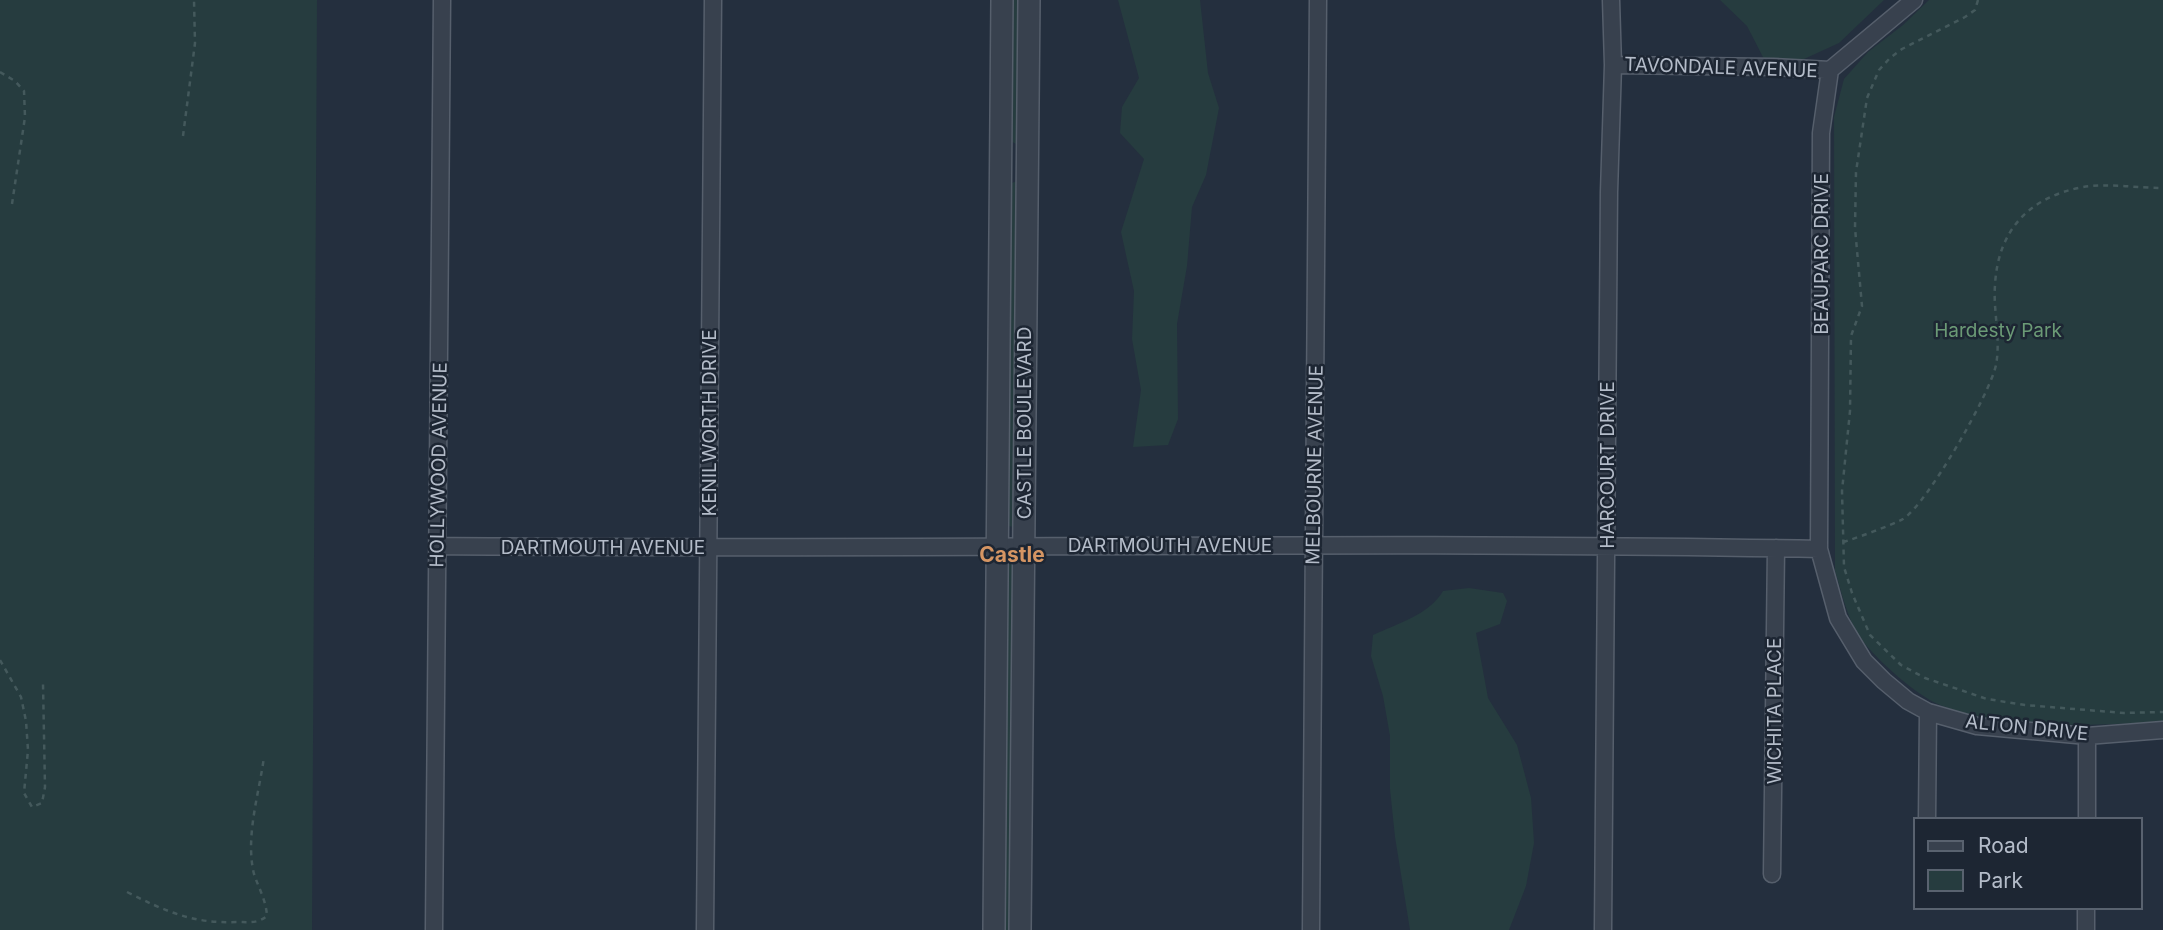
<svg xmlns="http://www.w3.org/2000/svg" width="2163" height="930" font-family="Inter,sans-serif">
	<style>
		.green { fill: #263c3f }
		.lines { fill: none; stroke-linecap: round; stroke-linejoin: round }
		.minor-casing { stroke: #565f6c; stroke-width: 19 }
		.tertiary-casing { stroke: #565f6c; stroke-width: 24 }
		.path { stroke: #44595c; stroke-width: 2.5; stroke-dasharray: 5 5; stroke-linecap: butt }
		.minor { stroke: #38414e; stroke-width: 16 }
		.tertiary { stroke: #38414e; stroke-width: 21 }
		.labels { text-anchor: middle; stroke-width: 5; stroke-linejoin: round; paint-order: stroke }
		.street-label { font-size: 19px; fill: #b4bcc9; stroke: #1d2633 }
		.park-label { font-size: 19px; fill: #6b9a76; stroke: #1d2633 }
		.neighbourhood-label { font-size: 21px; font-weight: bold; fill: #d59563; stroke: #1d2633 }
	</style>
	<rect width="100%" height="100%" fill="#242f3e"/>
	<!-- green -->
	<path class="green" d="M0 0H317L312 930H0Z
		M1010 0H1024L1019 142 1016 144 1011 141Z
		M1118 0H1200L1208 73 1219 108 1206 175 1192 207 1187 266 1177 324 1178 419 1168 445 1133 447 1141 390 1132 339 1134 291 1121 232 1144 159 1120 133 1122 107 1139 78Z
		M1720 0H1884L1839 43 1804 59 1765 61 1747 26Z
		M1929 0H2163V722C2093 725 2007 731 1940 705 1917 696 1877 660 1862 640 1848 622 1842 593 1835 571L1834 117 1844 79 1868 52 1903 25Z
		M1017 181 1015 527 1007 526 1009 184Z
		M1011 564 1015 565 1014 930H1002L1006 565Z
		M1469 588 1503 593 1507 601 1500 624 1476 633 1488 698 1517 745 1531 798 1534 843 1526 886 1509 930H1410L1395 837 1390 789V736L1383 696 1371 656 1373 635C1397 624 1430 614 1443 591Z"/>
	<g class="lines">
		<defs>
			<path id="minor" d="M1914 0 1830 70 1821 133 1819 549 1838 618 1864 661 1884 681 1908 701 1928 712 1977 726 2087 736 2163 730
				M1613 65 1773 67 1830 70
				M437 546C898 551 1358 540 1819 549
				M2087 736V820
				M1927 820 1928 712
				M1772 874 1776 548
				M2086 907V930
				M434 930 442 0
				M705 930 713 0
				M1311 930 1318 0
				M1603 930 1609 192 1613 65 1611 0"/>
			<path id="tertiary" d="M994 930 1002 0
				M1020 930 1029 0"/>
		</defs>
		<!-- minor casing -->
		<use href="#minor" class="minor-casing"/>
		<!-- tertiary casing -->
		<use href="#tertiary" class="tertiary-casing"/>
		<!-- path -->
		<path class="path" d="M1978 0 1975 10 1965 17 1902 49 1890 58 1879 70 1867 98 1856 172 1855 228 1862 306 1851 336 1850 411 1842 491 1844 567 1852 593 1870 635 1901 665 1925 678 1987 699 2025 705 2124 713 2163 712
			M0 72 15 81 24 91 25 117 12 204
			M183 136 195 43 194 0
			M1843 542C1851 540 1895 524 1903 519 1927 504 1990 394 1996 365 2001 338 1993 312 1995 285 1998 230 2029 197 2083 187 2106 183 2139 188 2163 188
			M0 660 21 697 26 721 28 750 24 793 32 807 42 803 45 787 43 684
			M127 892C165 911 193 924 236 922 249 922 257 924 267 916 266 900 259 889 254 874 245 837 259 794 264 757"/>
		<!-- minor -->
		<use href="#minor" class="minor"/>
		<!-- tertiary -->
		<use href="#tertiary" class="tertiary"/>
	</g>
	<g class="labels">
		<!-- street labels -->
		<g class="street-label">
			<text transform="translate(1721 67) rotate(2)" y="7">TAVONDALE AVENUE</text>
			<text transform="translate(1821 254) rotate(-90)" y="7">BEAUPARC DRIVE</text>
			<text transform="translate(709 423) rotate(-90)" y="7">KENILWORTH DRIVE</text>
			<text transform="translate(1024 423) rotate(-90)" y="7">CASTLE BOULEVARD</text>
			<text transform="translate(438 465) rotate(-89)" y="7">HOLLYWOOD AVENUE</text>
			<text transform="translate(1314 465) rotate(-89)" y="7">MELBOURNE AVENUE</text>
			<text transform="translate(1607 465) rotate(-90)" y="7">HARCOURT DRIVE</text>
			<text x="1170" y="552">DARTMOUTH AVENUE</text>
			<text x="603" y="554">DARTMOUTH AVENUE</text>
			<text transform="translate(1774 711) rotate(-90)" y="7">WICHITA PLACE</text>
			<text transform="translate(2027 727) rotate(6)" y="7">ALTON DRIVE</text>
		</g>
		<!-- park labels -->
		<g class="park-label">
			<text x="1998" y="337">Hardesty Park</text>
		</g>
		<!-- neighbourhood labels -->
		<g class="neighbourhood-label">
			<text x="1012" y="562">Castle</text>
		</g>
	</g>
	<!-- legend -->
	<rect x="1914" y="818" width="228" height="91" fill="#1d2633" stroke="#59626f" stroke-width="2"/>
	<rect x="1928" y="841" width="35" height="10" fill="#38414e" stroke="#59626f" stroke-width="2"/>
	<text x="1978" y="853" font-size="21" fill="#b4bcc9">Road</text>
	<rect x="1928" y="870" width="35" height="21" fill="#263c3f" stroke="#59626f" stroke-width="2"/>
	<text x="1978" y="888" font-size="21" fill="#b4bcc9">Park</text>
</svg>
